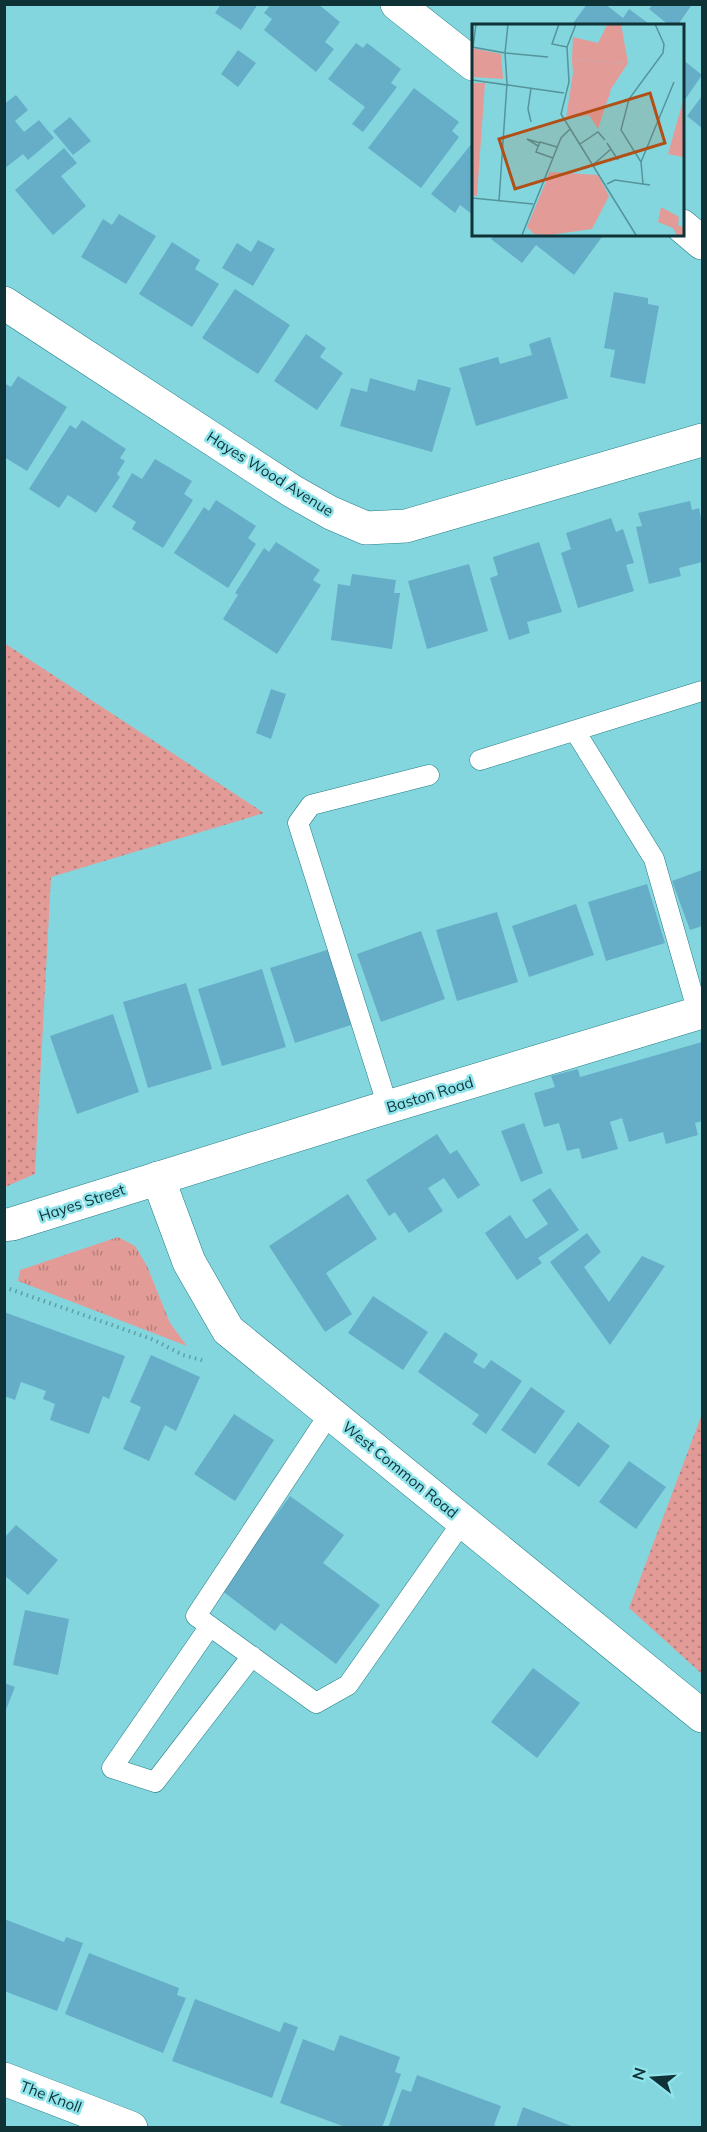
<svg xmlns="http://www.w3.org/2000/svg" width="707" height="2132" font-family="Mulish,sans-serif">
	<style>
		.grass { fill: url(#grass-tufts) }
		.park { fill: url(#park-dots) }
		.building { fill: #66aec8 }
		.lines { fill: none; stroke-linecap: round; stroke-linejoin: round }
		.service-casing { stroke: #257e85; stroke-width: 21 }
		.minor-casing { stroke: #257e85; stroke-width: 34 }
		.tertiary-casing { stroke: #257e85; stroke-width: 34 }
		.secondary-casing { stroke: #257e85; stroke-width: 34 }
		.path { stroke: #5c9fa5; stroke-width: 4; stroke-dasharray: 1.5 4.5; stroke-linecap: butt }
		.service { stroke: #fff; stroke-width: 20 }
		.minor { stroke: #fff; stroke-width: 33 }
		.tertiary { stroke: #fff; stroke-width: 33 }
		.secondary { stroke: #fff; stroke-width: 33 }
		.labels { text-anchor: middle; stroke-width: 5; stroke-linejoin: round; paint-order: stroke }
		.street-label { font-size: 15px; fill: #0e3235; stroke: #90e4eb }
		.inset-road { fill: none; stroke: #54949a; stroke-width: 1.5 }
		.view { fill: #b24f16; fill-opacity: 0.15; stroke: #b24f16; stroke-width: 3 }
		.inset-edge { fill: none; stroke: #0e3235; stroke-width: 3 }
	</style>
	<defs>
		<pattern id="grass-tufts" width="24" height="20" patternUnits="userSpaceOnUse" patternTransform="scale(1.5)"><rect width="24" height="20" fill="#e39b97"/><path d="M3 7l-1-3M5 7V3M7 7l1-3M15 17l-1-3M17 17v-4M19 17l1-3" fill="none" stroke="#b67f7c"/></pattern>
		<pattern id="park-dots" width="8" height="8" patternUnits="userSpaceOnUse" patternTransform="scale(1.5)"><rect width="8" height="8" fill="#e39b97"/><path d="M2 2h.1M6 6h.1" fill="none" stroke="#b67f7c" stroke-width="1.8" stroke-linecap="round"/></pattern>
	</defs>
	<rect width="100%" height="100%" fill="#83d6de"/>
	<!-- grass -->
	<path class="grass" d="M118 1237 135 1246 147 1266 170 1323 187 1346 18 1281 20 1270Z"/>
	<!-- park -->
	<path class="park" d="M4 643 264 813 51 877 35 1174 5 1187Z
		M702 1414V1674L629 1608Z"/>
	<!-- building -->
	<path class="building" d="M221 4H258L241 30 215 13Z
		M271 4H318L340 22 325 42 334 49 316 72 264 30 272 19 264 13Z
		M587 4H605L623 18 629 9 648 23 647 26H571Z
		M653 4H689L691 6 677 26H670L649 9Z
		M356 43 363 48 367 43 401 69 391 83 397 87 363 132 352 124 365 107 328 79Z
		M238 50 256 63 238 87 221 74Z
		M682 59 702 75 682 104Z
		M414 88 459 122 452 131 459 137 421 188 368 148Z
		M16 95 28 110 15 121 24 132 39 120 54 138 28 160 23 154 4 169V104Z
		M702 96V128L687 116Z
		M70 117 91 141 73 155 53 131Z
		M473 142V215L460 205 455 213 431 194Z
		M64 148 77 163 61 176 86 206 53 235 15 190Z
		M119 214 156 236 126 284 81 257 103 219 112 225Z
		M495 234H599L602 237 574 275 536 245 522 263 491 239Z
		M258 240 275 249 253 286 222 268 237 243 251 252Z
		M172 242 200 260 195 269 219 284 192 327 139 294Z
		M235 289 290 325 258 374 202 338Z
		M614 292 648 298V304L659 306 645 384 610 377 615 350 604 348Z
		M306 334 326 348 320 357 343 373 317 410 274 381Z
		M550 337 568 398 476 426 459 368 498 357 500 364 532 355 529 344Z
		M18 376 67 407 27 471 4 457V383L11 387Z
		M370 378 415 391 418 379 451 388 432 452 340 426 351 388 367 392Z
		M82 420 126 449 120 458 125 461 117 474 120 477 96 513 68 495 59 508 29 489 70 425 76 429Z
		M155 459 192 481 184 494 193 500 163 548 132 529 136 522 112 507 132 473 142 479Z
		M216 500 256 526 248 538 256 544 228 588 174 553 204 507 209 511Z
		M690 501 692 510 699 508 702 522V562L679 568 681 576 649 584 636 527 642 526 638 513Z
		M611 518 616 532 623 529 634 563 626 565 634 591 578 608 561 553 571 549 566 533Z
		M276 542 320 570 313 580 321 585 277 654 223 619 238 595 235 593 264 548 269 552Z
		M539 542 562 612 527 622 530 633 509 640 490 578 498 575 493 557Z
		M469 564 488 631 427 649 408 581Z
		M352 574 396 580 394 593H400L392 649 331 640 338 584 350 586Z
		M271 689 286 694 271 739 256 733Z
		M702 870V926L690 930 672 881Z
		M647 884 665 943 606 961 588 902Z
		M576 904 594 955 529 977 512 926Z
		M497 912 518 982 457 1001 436 930Z
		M421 931 445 999 381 1022 357 954Z
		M330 949 354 1024 295 1043 270 968Z
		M262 969 286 1047 222 1066 198 989Z
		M186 983 212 1069 148 1088 123 1002Z
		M113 1014 139 1092 77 1114 50 1036Z
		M702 1042V1121L695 1123 698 1135 666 1144 663 1132 629 1142 622 1118 610 1122 618 1149 582 1159 579 1148 567 1151 559 1123 544 1127 534 1093 555 1087 551 1076 578 1069 580 1077Z
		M524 1123 543 1173 521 1182 501 1131Z
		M437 1134 450 1154 457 1150 480 1185 458 1199 444 1178 428 1188 443 1211 409 1233 395 1212 389 1216 366 1180Z
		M550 1188 579 1230 538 1258 542 1263 517 1280 485 1233 510 1215 526 1239 548 1224 532 1200Z
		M348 1194 377 1239 326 1273 352 1314 325 1332 269 1246Z
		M587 1233 601 1252 584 1267 609 1302 642 1256 665 1266 610 1345 550 1262Z
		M373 1296 428 1332 403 1370 348 1333Z
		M4 1312 125 1356 109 1399 103 1396 89 1434 50 1420 55 1404 43 1399 46 1391 21 1382 15 1400 4 1396Z
		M445 1332 478 1354 473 1362 484 1369 491 1360 522 1381 486 1434 472 1424 479 1415 418 1372Z
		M151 1355 200 1377 176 1431 165 1425 149 1461 123 1449 141 1407 130 1402Z
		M531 1387 565 1411 535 1454 501 1430Z
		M234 1414 274 1440 235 1501 194 1474Z
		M578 1422 610 1446 579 1487 547 1464Z
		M629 1461 666 1487 636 1529 599 1502Z
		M290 1496 344 1535 323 1563 380 1605 336 1664 281 1623 275 1631 221 1590Z
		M16 1525 58 1560 28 1595 4 1575V1538Z
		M25 1610 69 1619 58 1675 13 1665Z
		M533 1668 580 1703 537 1758 491 1722Z
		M4 1683 15 1687 5 1712H4Z
		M4 1919 64 1942 66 1937 83 1943 57 2011 4 1991Z
		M89 1953 179 1988 177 1995 186 1998 163 2053 65 2014Z
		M195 1999 280 2032 284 2022 298 2027 272 2098 172 2061Z
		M340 2035 400 2057 395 2072 401 2074 382 2128H348L280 2103 303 2039 334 2051Z
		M417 2075 501 2106 494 2125 500 2128H388L402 2089 411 2092Z
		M523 2107 574 2127V2128H516Z"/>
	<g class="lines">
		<defs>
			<path id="service" d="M575 731 654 859 698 1013
				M480 760 702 691
				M388 1107 298 823 311 805 429 775
				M330 1413 196 1616 316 1703 348 1685 463 1521
				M210 1626 112 1768 155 1782 252 1656"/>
			<path id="minor" d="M397 4 473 64
				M682 226 702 243
				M4 303 292 491 331 513 366 528 406 526 702 440
				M4 2079 131 2128"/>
			<path id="tertiary" d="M158 1178 189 1262 228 1330 702 1716"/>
			<path id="secondary" d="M4 1225 12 1224 371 1112 702 1012"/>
		</defs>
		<!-- service casing -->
		<use href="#service" class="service-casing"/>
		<!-- minor casing -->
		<use href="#minor" class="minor-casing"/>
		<!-- tertiary casing -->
		<use href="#tertiary" class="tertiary-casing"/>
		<!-- secondary casing -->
		<use href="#secondary" class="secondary-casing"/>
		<!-- path -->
		<path class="path" d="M4 1287 154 1340 183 1355 205 1361"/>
		<!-- service -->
		<use href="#service" class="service"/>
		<!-- minor -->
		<use href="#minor" class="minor"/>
		<!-- tertiary -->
		<use href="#tertiary" class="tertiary"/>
		<!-- secondary -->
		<use href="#secondary" class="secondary"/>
	</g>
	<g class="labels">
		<!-- street labels -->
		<g class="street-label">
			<text transform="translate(270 474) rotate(32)" y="5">Hayes Wood Avenue</text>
			<text transform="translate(430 1095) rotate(-17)" y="5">Baston Road</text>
			<text transform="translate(82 1203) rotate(-18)" y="5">Hayes Street</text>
			<text transform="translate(400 1470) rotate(39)" y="5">West Common Road</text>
			<text transform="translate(51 2097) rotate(21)" y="5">The Knoll</text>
		</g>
	</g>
	<!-- overview -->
	<g transform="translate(472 24)">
		<rect width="212" height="212" fill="#83d6de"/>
		<path d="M149 0 156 39 100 36 101 13 126 19 135 1Z" fill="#e39b97"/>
		<path d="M0 24 29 30 31 55 0 53ZM100 36 156 39 139 65 126 105 117 91 94 94 101 49ZM0 59H13L5 172 0 171ZM211 77V133L196 130ZM78 148 126 151 137 172 120 205 77 211 62 210 55 203ZM189 183 207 193 206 201 211 203V211H205L201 204 186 198Z" fill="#e39b97"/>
		<path d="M122 69a8 8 0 1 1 16 0a8 8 0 1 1-16 0Z" fill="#e39b97"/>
		<path class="inset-road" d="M36 0 33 29 76 33M87 0 80 20 95 23M104 0 95 23 97 58 89 90 164 211M0 23 33 29 35 59 27 177M1 23 4 0M0 56 92 69M59 98 56 85 59 64M135 119 146 136M108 120 126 108 133 116M66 122 55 115 68 119M81 134 64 128 68 118 85 123M169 138 202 58M122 140 139 125M135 160 143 156 178 161M171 160 169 138 149 106 157 75 191 29 192 20 183 0M0 174 61 180M50 211 89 114 98 105"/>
		<path class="view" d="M178 69 193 119 43 165 27 115Z"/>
		<rect width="212" height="212" class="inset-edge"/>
	</g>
	<!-- border -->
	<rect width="707" height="2132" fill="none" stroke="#0e3235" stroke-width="12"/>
	<!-- north arrow -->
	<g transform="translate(653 2078) rotate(287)" stroke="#90e4eb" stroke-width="4.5" paint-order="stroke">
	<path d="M0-4.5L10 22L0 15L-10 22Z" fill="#0e3235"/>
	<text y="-9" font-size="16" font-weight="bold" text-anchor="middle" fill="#0e3235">N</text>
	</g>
</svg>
